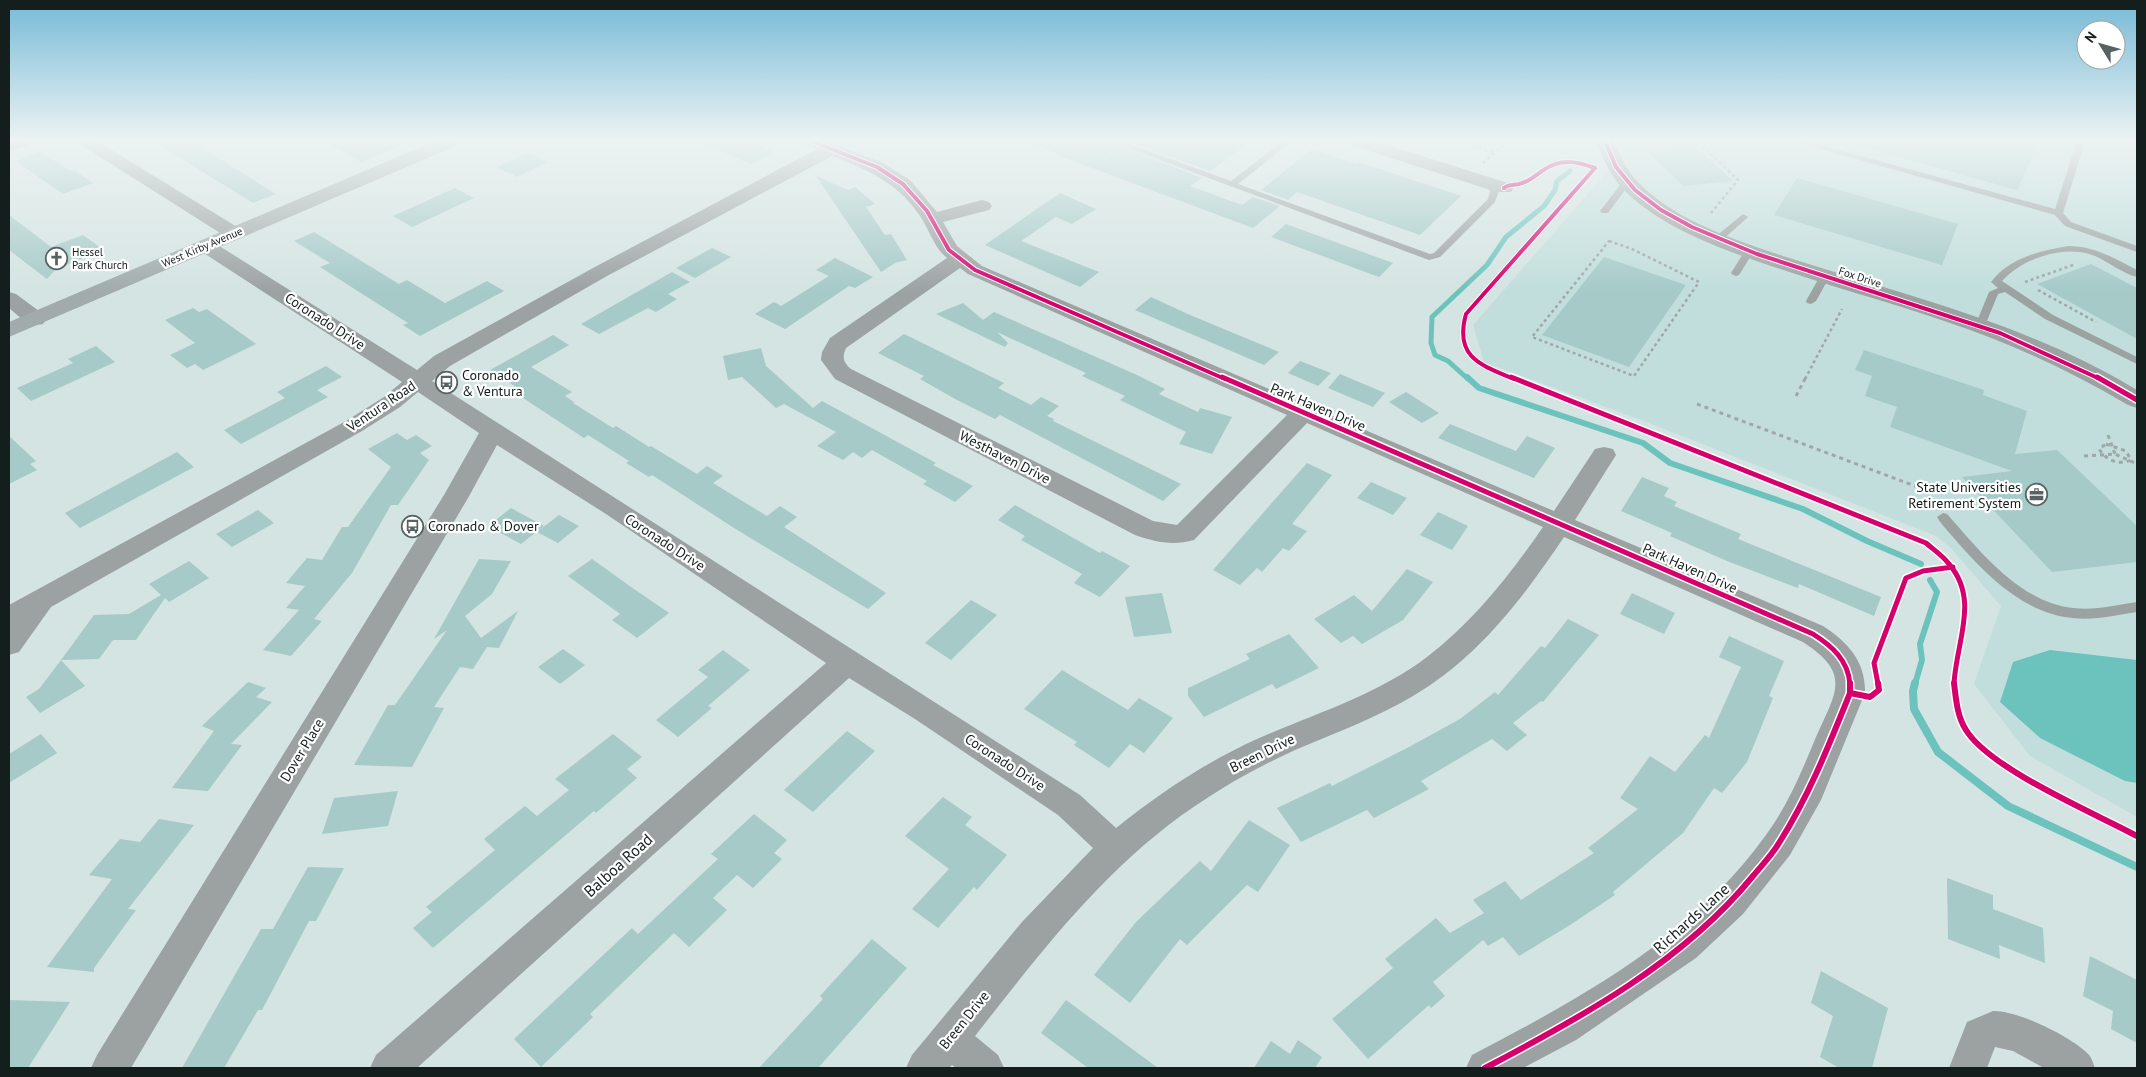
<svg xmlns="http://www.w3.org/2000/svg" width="2146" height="1077" font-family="'PT Sans',sans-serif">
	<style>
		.built { fill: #c1dedc }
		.water { fill: #6cc3be }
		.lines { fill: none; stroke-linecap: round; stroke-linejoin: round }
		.stream-far2 { stroke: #6cc3be; stroke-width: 5 }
		.stream-far1 { stroke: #6cc3be; stroke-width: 6 }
		.stream { stroke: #6cc3be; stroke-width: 8 }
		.building { fill: #a5cac8 }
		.path-far1 { stroke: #9fa8a6; stroke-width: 2.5; stroke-dasharray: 3 3; stroke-linecap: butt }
		.path { stroke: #9fa8a6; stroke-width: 3; stroke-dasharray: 4 4; stroke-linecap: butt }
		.service { fill: #9ba2a1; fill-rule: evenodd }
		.minor { fill: #9ba2a1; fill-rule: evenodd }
		.tertiary { fill: #9ba2a1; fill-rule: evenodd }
		.secondary { fill: #a1abab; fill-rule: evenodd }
		.cycleway-far2-casing { stroke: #fff; stroke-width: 6 }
		.cycleway-far1-casing { stroke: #fff; stroke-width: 8 }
		.cycleway-casing { stroke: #fff; stroke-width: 9 }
		.cycleway-far2 { stroke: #d6006c; stroke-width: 4 }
		.cycleway-far1 { stroke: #d6006c; stroke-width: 5 }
		.cycleway { stroke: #d6006c; stroke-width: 6 }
		.labels { text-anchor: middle; stroke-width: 4.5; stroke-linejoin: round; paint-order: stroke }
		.far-street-label { font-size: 11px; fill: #131e1d; stroke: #fff }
		.far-poi-label { font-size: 11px; fill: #131e1d; stroke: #fff; text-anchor: start }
		.street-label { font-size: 14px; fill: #131e1d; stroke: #fff }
		.poi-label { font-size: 14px; fill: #131e1d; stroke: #fff; text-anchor: start }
		.near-street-label { font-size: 16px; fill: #131e1d; stroke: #fff }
	</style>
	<rect width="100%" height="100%" fill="#d4e4e2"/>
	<!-- built -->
	<path class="built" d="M1628 141H2137V817L2030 756 1974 684 2001 606 1951 548 1936 536 1649 423 1484 362 1473 325 1601 179 1626 148Z"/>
	<!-- water -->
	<path class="water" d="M2050 650 2137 660V783L2125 781 2040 738 2000 702 2013 662Z"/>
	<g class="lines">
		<!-- stream-far2 -->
		<path class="stream-far2" d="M1468 379 1448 361 1435 355 1431 343 1432 317 1487 265 1506 237 1544 206 1555 190 1557 181 1570 171"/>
		<!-- stream-far1 -->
		<path class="stream-far1" d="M1467 377 1479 388 1643 443 1670 463 1803 509 1867 541 1921 564
			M1915 684 1922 660 1920 644 1937 592 1930 580"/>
		<!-- stream -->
		<path class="stream" d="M1915 683 1913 691 1914 709 1938 752 2008 806 2137 867"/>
	</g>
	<!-- building -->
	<path class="building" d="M153 141H191L276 194 253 203Z
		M324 141H412L362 162Z
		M698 141H749L774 152 751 164Z
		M1029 141H1107L1202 178 1190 186 1242 205 1253 197 1280 206 1253 228 1060 156 1062 155 1029 143Z
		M1127 141H1251L1210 171Z
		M1860 141H2039L2017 190 1859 146Z
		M1694 146 1733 181 1683 186 1646 150Z
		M1312 149 1356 164 1359 162 1461 196 1420 235 1297 192 1288 200 1261 190Z
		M40 152 71 171 74 170 93 183 63 194 16 161Z
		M528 153 548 162 517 177 497 167Z
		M816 176 848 190 855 187 875 204 866 207 885 235 891 234 907 260 895 263 881 272Z
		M1797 178 1958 224 1942 265 1774 215Z
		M455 188 474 198 412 227 393 216Z
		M1060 193 1096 209 1072 224 1056 217 1021 241 1099 272 1080 287 985 245Z
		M9 215 51 247 83 235 104 250 56 269 47 279 9 250Z
		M1286 224 1393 263 1379 277 1271 237Z
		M314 232 399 284 407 280 445 303 487 281 504 291 420 336 403 325 408 323 320 267 330 263 294 241Z
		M712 248 731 257 695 278 676 268Z
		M1604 257 1686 285 1629 367 1542 335Z
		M835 258 873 277 855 288 849 286 785 329 755 314 774 302 781 306 829 276 816 270Z
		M2091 264 2137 288V339L2037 284Z
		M672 272 690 282 668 294 677 299 656 312 648 308 599 334 581 324Z
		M1151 297 1190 315 1279 352 1264 365 1135 310Z
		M963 303 983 320 994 312 1137 375 1165 389 1159 394 1198 412 1200 408 1232 417 1212 454 1179 444 1186 432 1120 400 1125 396 1082 376 1086 373 997 332 1008 343 1005 347 936 314Z
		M193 308 199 312 207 309 256 344 203 370 195 364 187 368 170 355 195 343 165 320Z
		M904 334 1004 383 998 388 1031 405 1041 397 1059 406 1047 416 1054 419 1053 421 1181 484 1163 501 1000 415 995 419 957 400 920 379 924 376 878 353Z
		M553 335 569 345 531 367 572 392 565 396 574 402 573 403 613 428 616 426 649 447 651 446 697 474 707 466 723 476 713 483 767 516 780 506 797 517 784 527 886 593 868 609 734 528 652 475 649 477 626 463 629 461 588 435 584 438 520 396 525 393 490 370Z
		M96 346 115 362 31 401 17 388 73 363 68 359Z
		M761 348 766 366 813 408 822 401 936 463 933 465 973 486 955 502 923 484 927 481 872 450 862 458 853 452 843 460 817 446 836 432 784 404 776 408 742 377 728 380 723 356Z
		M1864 350 1984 390 1983 395 2027 411 2015 454 2057 450 2137 526V562L2052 572 1962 477 2012 471 1890 427 1897 407 1865 396 1872 376 1855 370Z
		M1300 361 1331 373 1318 386 1288 373Z
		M326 366 342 377 317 390 328 397 241 444 224 430 285 398 277 392Z
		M1340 374 1385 393 1373 407 1328 388Z
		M1406 392 1439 413 1422 423 1389 402Z
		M1450 424 1516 451 1527 436 1555 448 1534 478 1438 438Z
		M397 433 407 440 416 435 432 446 420 453 429 460 398 505H391L352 573 314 619 322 621 291 656 263 650 299 610 286 608 305 586 286 583 307 558 322 560 342 527H348L391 467 368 449Z
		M9 436 36 461 30 464 37 470 9 484Z
		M177 452 194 467 80 528 65 513Z
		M1307 463 1332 475 1292 524 1307 531 1289 551 1283 548 1262 572 1257 568 1240 585 1213 570Z
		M1642 477 1669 488 1664 496 1677 502 1674 506 1741 534 1738 539 1881 597 1874 616 1799 584 1798 588 1727 561 1670 536 1672 533 1621 511Z
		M1371 482 1407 498 1393 515 1357 498Z
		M1015 505 1100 553 1102 551 1130 566 1100 597 1074 583 1082 574 1021 540 1025 536 998 520Z
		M511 508 544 526 521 544 488 526Z
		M258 510 274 523 232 547 216 534Z
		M1438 512 1468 526 1452 550 1420 535Z
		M559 515 579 526 558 543 537 532Z
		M479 559 511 561 492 594 465 616 481 638 518 611 499 648 487 647 473 669 460 667 434 707 444 708 412 767 354 765 388 705H395L447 630 434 639Z
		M592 559 634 589 669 613 637 638 612 620 620 614 568 576Z
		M189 561 209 578 169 602 165 598 136 640H113L99 659 61 660 94 615 129 614 161 595 149 584Z
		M1407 569 1433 582 1403 620 1362 644 1353 636 1341 643 1314 619 1354 595 1372 611Z
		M1162 593 1172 633 1134 637 1125 597Z
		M1632 593 1675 613 1664 634 1620 614Z
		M971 600 997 615 951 660 925 643Z
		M1568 619 1599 635 1543 702 1541 701 1513 723 1527 735 1507 751 1492 739 1421 781 1429 789 1374 818 1367 810 1301 842 1277 808 1330 783 1332 786 1409 747 1460 719 1495 692 1498 695 1541 646 1545 648Z
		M1289 634 1319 668 1276 689 1272 684 1204 717 1188 696V688L1250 659 1246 654Z
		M1729 636 1784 661 1769 696 1773 698 1747 762 1722 793 1714 788 1683 833 1613 892 1615 895 1570 925 1519 956 1503 937 1488 946 1483 940 1433 982 1445 996 1431 1008 1429 1005 1368 1059 1332 1019 1393 968 1385 959 1436 918 1450 933 1484 913 1473 900 1505 881 1521 900 1594 853 1588 848 1638 809 1620 798 1650 756 1675 772 1705 735 1709 738 1741 667 1719 657Z
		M563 649 585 665 560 684 538 667Z
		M723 650 750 670 708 706 712 708 678 737 656 720 708 677 698 670Z
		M61 660 85 686 40 713 26 697 39 689Z
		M1062 670 1128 710 1139 698 1173 718 1144 753 1130 744 1109 768 1074 745 1077 742 1024 709Z
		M248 682 266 688 256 697 272 702 231 744 242 745 208 791 172 788 214 731 202 726Z
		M847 731 875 751 813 812 784 790Z
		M41 734 57 753 9 783V754Z
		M613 734 642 757 627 769 637 778 596 813 594 811 433 948 413 928 432 912 426 907 495 850 484 839 525 806 537 816 569 790 555 779Z
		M398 791 388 826 322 834 334 798Z
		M943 797 972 817 965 825 1007 855 977 890 974 887 938 928 912 909 949 869 905 836Z
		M754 814 787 840 774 853 782 859 753 888 737 875 713 898 727 910 689 947 674 933 590 1014 593 1017 541 1067 514 1039 632 928 638 934 718 859 711 854Z
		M159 819 194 825 128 909 136 910 94 968V972L47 967 112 879 89 875 120 839 140 842Z
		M1249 820 1290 845 1258 892 1247 885 1187 945 1180 939 1130 1003 1094 975 1136 922 1200 861 1211 871Z
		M308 867 344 868 316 921H309L262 1010H258L224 1068H182L261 929H273Z
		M1947 878 1993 895V909L2043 928 2045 963 1999 945 2000 959 1948 939Z
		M872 939 907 968 818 1068H759L823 999 820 996Z
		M2090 956 2137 980V1043L2111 1029 2113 1011 2083 996Z
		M1821 971 1888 1008 1872 1068H1839L1820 1057 1833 1016 1811 1003Z
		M9 1000 70 1002 28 1068H9Z
		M1066 1000 1158 1068H1088L1041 1033Z
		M1298 1040 1322 1057 1315 1068H1254L1271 1041 1290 1054Z"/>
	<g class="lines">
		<!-- path-far1 -->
		<path class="path-far1" d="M1080 141 1082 142 1080 144 1106 153
			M1481 141 1475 147 1496 153
			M1660 141 1677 146 1692 145 1705 148 1738 180 1711 213
			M1483 163 1508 141
			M1609 241 1632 249 1699 282 1634 376 1532 337Z
			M2025 282 2076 264
			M2038 290 2096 322
			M1805 379 1842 309"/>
		<!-- path -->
		<path class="path" d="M1796 396 1806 377
			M1697 404 1915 486
			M2108 435 2115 454
			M2106 444 2126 451 2131 460C2119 466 2106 460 2099 449Z
			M2084 456 2115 454 2137 464"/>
		<!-- service -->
		<path class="service" d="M1109 141H1121L1231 181 1283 141H1292L1238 184 1430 254 1434 253 1488 199 1490 191 1484 183 1485 181H1491L1499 191 1495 202 1440 257 1429 260Z
			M1792 141H1806L2055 209 2077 141H2085L2063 213 2071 222 2137 246V252L2065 226 2055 215Z
			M1624 180 1631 182 1608 213H1602L1600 211Z
			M1743 214 1748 217 1746 219 1721 241H1715V237Z
			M2068 246C2094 246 2114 258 2137 270V277C2123 274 2109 262 2095 256 2065 244 2023 258 2002 281L2053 315 2137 357V364L2045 319 2005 292 1998 294 1984 328 1980 329 1975 326 1989 292 1998 288 1991 282C2009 258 2039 251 2068 246Z
			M1749 248 1754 251 1739 275 1736 276 1733 275 1731 273 1746 249Z
			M1825 273 1830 276 1816 301 1811 304 1807 303 1806 301 1820 276Z
			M1943 513 1947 514C1980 551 2019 602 2073 608 2094 611 2116 605 2137 602V612C2116 615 2094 621 2072 618 2025 613 1989 578 1959 544 1952 535 1943 527 1937 517Z"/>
		<!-- minor -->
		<path class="minor" d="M9 141H31L28 145 9 151Z
			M75 141H97L242 230 245 234 242 238H228Z
			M802 141H827L883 163 910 180 937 212 982 200 989 202 992 206 989 210 943 222 957 246 982 266 1554 511 1595 449 1604 447 1613 449 1616 455 1575 520 1823 626C1848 642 1866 662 1865 693L1821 800 1790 855 1743 914 1696 958 1576 1040 1523 1068H1466L1472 1055C1581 998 1693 937 1766 835 1788 805 1802 771 1816 737 1836 692 1852 674 1803 642L1564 537C1523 598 1478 658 1413 696 1376 718 1335 733 1295 750 1260 766 1227 784 1195 806 1106 866 1041 952 975 1036L998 1055 1004 1068H956L952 1065 949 1068H906L912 1055 1022 922 1093 848 1058 815 915 719 849 678 417 1068H370L376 1055 826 663 606 514 497 445 468 498 131 1068H91L97 1055 444 495 479 433 418 392 400 407 362 431 51 607 19 652 9 655V605L346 421 384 397 402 382 199 250 196 246 199 242 206 240 213 242 417 370 434 356 593 268 817 149 805 145ZM832 156C866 169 896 182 918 213 928 226 933 247 947 258L830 338 822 352 821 360 835 379 1135 535C1156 542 1172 546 1194 540L1307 423 1543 527C1510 575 1474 621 1427 657 1377 695 1314 714 1257 739 1206 762 1160 793 1116 828L1080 795 432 381 450 366 607 276ZM960 268 968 274 1287 415 1177 525 1153 521 851 369C843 362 842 357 846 348Z
			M1348 141H1375L1511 184 1513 188 1511 192H1497L1351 145Z
			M9 292 16 294 43 314 46 319 43 324C28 327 20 317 9 308Z
			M1993 1011C2017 1010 2072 1037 2088 1054 2092 1057 2093 1064 2095 1068H2044L2013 1051 1995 1047 1987 1068H1949L1967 1022Z"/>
		<!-- tertiary -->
		<path class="tertiary" d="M1596 141H1614C1621 158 1628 173 1642 186 1679 222 1735 240 1783 256 1845 276 1907 293 1968 314 2027 334 2084 358 2137 390V408L2128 405C2072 372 2013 344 1950 323 1892 303 1832 287 1774 267 1724 250 1669 231 1629 195 1612 180 1604 161 1596 141Z"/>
		<!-- secondary -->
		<path class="secondary" d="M435 141H460L458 145 9 337V322Z"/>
		<defs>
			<path id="cycleway-far2" d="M811 141 877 167 903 184 927 211 949 250 975 270 1225 379
				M1605 141 1616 167 1635 190 1661 210 1692 227 1757 254 2000 333 2100 379
				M1504 188C1509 183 1516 186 1522 183 1530 181 1536 175 1542 171 1560 158 1576 161 1595 168L1466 314C1454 357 1480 365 1514 379"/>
			<path id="cycleway-far1" d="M1222 377 1813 634C1832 646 1848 660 1850 684
				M1511 377 1926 543C1934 550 1943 556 1949 564 1980 600 1956 642 1954 684
				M2097 377 2137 400
				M1878 684 1874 663 1906 578 1923 571 1953 567"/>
			<path id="cycleway" d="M1954 683C1956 699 1957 716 1966 730 1990 769 2094 813 2137 836
				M1850 693 1870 697 1879 690 1878 683
				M1485 1068C1582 1017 1683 962 1753 876 1762 865 1772 855 1779 843 1809 796 1829 745 1850 693V683"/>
		</defs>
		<!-- cycleway-far2 casing -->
		<use href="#cycleway-far2" class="cycleway-far2-casing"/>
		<!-- cycleway-far1 casing -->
		<use href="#cycleway-far1" class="cycleway-far1-casing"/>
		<!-- cycleway casing -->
		<use href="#cycleway" class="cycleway-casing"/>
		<!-- cycleway-far2 -->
		<use href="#cycleway-far2" class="cycleway-far2"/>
		<!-- cycleway-far1 -->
		<use href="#cycleway-far1" class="cycleway-far1"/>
		<!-- cycleway -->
		<use href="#cycleway" class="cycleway"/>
	</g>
	<!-- sky -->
	<linearGradient id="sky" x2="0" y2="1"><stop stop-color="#76bad7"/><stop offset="0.48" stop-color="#ecf3f2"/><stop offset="1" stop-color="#ecf3f2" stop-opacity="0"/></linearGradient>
	<rect width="2146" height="292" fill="url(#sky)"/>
	<!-- icons -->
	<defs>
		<symbol id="church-ring" viewBox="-11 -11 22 22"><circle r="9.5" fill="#fff" stroke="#576362" stroke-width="1.5"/><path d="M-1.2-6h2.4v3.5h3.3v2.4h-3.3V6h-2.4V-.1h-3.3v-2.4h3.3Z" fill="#576362"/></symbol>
		<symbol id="bus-ring" viewBox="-11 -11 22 22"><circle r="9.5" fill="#fff" stroke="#576362" stroke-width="1.5"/><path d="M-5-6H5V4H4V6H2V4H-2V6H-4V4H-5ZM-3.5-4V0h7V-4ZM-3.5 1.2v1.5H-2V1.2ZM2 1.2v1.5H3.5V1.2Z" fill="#576362"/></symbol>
		<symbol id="office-ring" viewBox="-11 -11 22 22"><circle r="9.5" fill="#fff" stroke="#576362" stroke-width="1.5"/><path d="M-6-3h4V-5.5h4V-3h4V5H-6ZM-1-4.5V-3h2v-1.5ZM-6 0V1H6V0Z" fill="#576362"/></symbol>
	</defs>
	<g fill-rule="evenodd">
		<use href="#church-ring" x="44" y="246" width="25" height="25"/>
		<use href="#bus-ring" x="434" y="370" width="25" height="25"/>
		<use href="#office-ring" x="2024" y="482" width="25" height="25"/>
		<use href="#bus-ring" x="400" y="514" width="25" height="25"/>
	</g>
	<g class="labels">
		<!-- far-street labels -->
		<g class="far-street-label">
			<text transform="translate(202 247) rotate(-23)" y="4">West Kirby Avenue</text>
			<text transform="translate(1860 277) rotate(18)" y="4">Fox Drive</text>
		</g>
		<!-- far-poi labels -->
		<g class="far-poi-label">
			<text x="72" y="256">Hessel<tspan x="72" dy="13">Park Church</tspan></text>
		</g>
		<!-- street labels -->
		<g class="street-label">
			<text transform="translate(325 321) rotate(33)" y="5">Coronado Drive</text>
			<text transform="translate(381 406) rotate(-34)" y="5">Ventura Road</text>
			<text transform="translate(1318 407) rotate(23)" y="5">Park Haven Drive</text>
			<text transform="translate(1005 457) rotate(27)" y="5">Westhaven Drive</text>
			<text transform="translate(665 542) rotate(33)" y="5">Coronado Drive</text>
			<text transform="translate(1690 568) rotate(24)" y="5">Park Haven Drive</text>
			<text transform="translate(302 750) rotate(-59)" y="5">Dover Place</text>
			<text transform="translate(1262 753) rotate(-26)" y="5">Breen Drive</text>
			<text transform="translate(1005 762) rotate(33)" y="5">Coronado Drive</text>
			<text transform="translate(964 1020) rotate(-51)" y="5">Breen Drive</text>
		</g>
		<!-- poi labels -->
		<g class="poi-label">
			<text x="462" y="380">Coronado<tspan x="462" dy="16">&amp; Ventura</tspan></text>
			<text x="2021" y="492" text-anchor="end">State Universities<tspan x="2021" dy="16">Retirement System</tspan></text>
			<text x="428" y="531">Coronado &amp; Dover</text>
		</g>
		<!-- near-street labels -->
		<g class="near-street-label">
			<text transform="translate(618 865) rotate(-42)" y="6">Balboa Road</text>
			<text transform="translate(1691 918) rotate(-42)" y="6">Richards Lane</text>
		</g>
	</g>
	<!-- border -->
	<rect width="2146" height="1077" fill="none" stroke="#131e1d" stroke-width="20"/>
	<!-- north arrow -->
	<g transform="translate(2101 45) rotate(307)"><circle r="24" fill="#ffffff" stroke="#a1a5a5"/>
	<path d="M0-4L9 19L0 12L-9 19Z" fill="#576362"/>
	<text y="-8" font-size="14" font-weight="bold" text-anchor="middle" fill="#131e1d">N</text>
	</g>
</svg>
